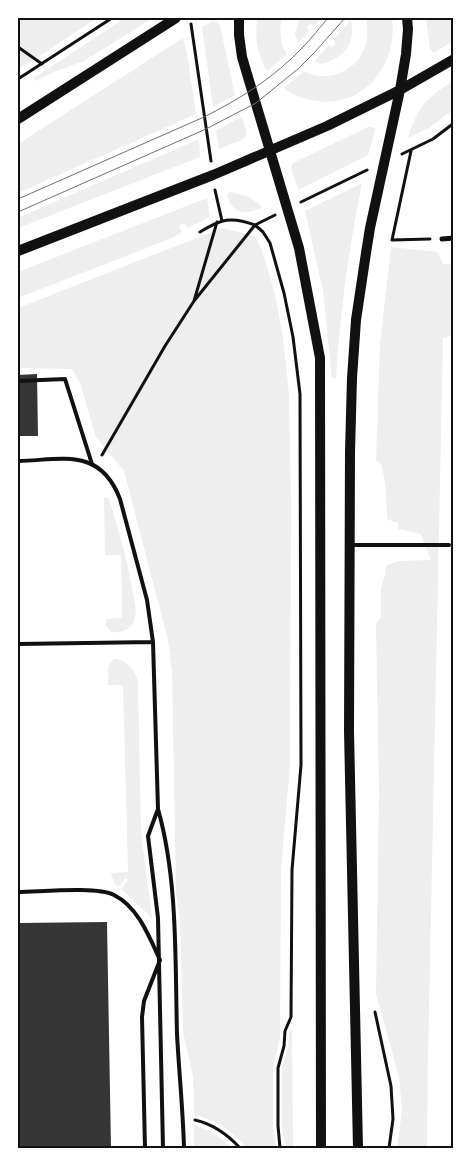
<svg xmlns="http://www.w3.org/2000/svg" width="471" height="1166" font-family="Rubik,sans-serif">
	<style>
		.green { fill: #eee }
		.building { fill: #353535 }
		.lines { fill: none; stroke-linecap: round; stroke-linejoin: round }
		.path { stroke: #111; stroke-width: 3 }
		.service { stroke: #111; stroke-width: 4 }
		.minor { stroke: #111; stroke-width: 5 }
		.secondary { stroke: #111; stroke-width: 10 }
		.tram { stroke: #707070; stroke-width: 1 }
		.neatline { fill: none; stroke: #111; stroke-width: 2 }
	</style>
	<rect width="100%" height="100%" fill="#fff"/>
	<!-- green -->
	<path class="green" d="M18 18H97L18 70Z
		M125 18H153L84 61 51 73 36 81 34 78Z
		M257 18H282C279 30 280 44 287 54L267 71C257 54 255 38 257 18Z
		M300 18H321L315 25 310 24 307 27 309 31 298 43 295 34Z
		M366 18H392C398 63 366 108 316 101 305 99 293 96 284 88L304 71C324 84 356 72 364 49 368 40 368 28 366 18Z
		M426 18H453V41L434 53 430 49Z
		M351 20C355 40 348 53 330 61 324 64 321 65 315 61L329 45 332 47 335 44 334 39Z
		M213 21 218 23 220 26 235 95 213 107 202 27Z
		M183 38 187 53 196 114 18 193V144Z
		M453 81V110L429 128 408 138C418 106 425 99 453 81Z
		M241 117C245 125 250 134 242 140L219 149 216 130Z
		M368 127H373L375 130 368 155 298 190 291 168 293 163Z
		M199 139 200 157 18 228V218Z
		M362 183C349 247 340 312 336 378H332L323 291 305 211Z
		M232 192 249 197 263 207C246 216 230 214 227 193Z
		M207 198 210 217 188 228 184 223 179 226 182 232 172 238 18 298V272Z
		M222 228 255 236 262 250 275 294 283 338 289 394 291 506 290 766 281 869 280 1037 273 1068V1125L276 1148H246C234 1131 214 1119 194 1115L193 1076 183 1032 180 918 176 894 172 671 168 640 124 471 96 437 80 383 72 369 18 368V308Z
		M391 247 438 252 443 264H453L454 335 443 338 428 1057 427 1148H397L402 1111 399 1077 376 994 379 794 376 624 381 617V588L385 575 386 566 397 561 431 560 421 534 398 529V523L387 519 386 490 382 465 376 461 380 345Z
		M104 497 109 499C119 531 128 562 133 594 134 602 137 610 135 618 132 630 121 633 111 632L106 626V619L122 618 121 555H105Z
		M114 659C127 659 135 670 138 681L141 833 152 918 121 889 128 880 125 878 119 887 114 883 111 873 128 872 123 685H108C108 676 106 664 114 659Z
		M292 1030 293 1148H285L282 1126V1068L288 1047 289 1031Z
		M194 1125 212 1132 233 1148H194Z"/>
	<!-- building -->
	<path class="building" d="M37 374 38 436H18V375Z
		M107 922 111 1148H18V923Z"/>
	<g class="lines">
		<!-- path -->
		<path class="path" d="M191 24 211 161
			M18 47 42 64
			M18 79 112 18
			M411 151 392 240 430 239
			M402 154 433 139 454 123
			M215 190 222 221
			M301 202 367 170
			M200 232C221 219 231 216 255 225L275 215
			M194 301 255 225 263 232 270 243 284 293 293 337 300 394 301 765 292 870 291 1017 285 1031 284 1046 278 1068V1126L280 1148
			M102 455 165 346 194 301 217 222
			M375 1012 391 1086 393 1119 389 1148
			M195 1120C213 1124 228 1135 240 1148"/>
		<!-- service -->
		<path class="service" d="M18 381 65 379 92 464
			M18 461C63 460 100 447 120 499L147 600 153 642 158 809C178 880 175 960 177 1034 179 1072 183 1110 184 1148
			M350 545H449
			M18 644 153 642
			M158 809 148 836 158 918 163 1148
			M18 892C39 892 96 886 114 895 138 907 149 936 160 960L144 1001 142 1017 145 1148"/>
		<!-- minor -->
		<path class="minor" d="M442 239 454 238"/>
		<!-- secondary -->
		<path class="secondary" d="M239 18V35L242 57 299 248 320 358 321 1148
			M18 119 176 18
			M18 251 213 175 327 126 400 90 454 59
			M358 1148 349 731 350 452 352 378 356 320 366 253 370 228 400 90 406 54 408 29 407 18"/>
		<!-- tram -->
		<path class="tram" d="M18 199 204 117C240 99 275 77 303 47 312 38 320 27 328 18
			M18 212 206 129 256 103 299 68 314 53 345 18"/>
	</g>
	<!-- border -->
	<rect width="471" height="1166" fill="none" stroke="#ffffff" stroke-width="38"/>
	<rect x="19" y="19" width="433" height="1128" class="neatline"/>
</svg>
